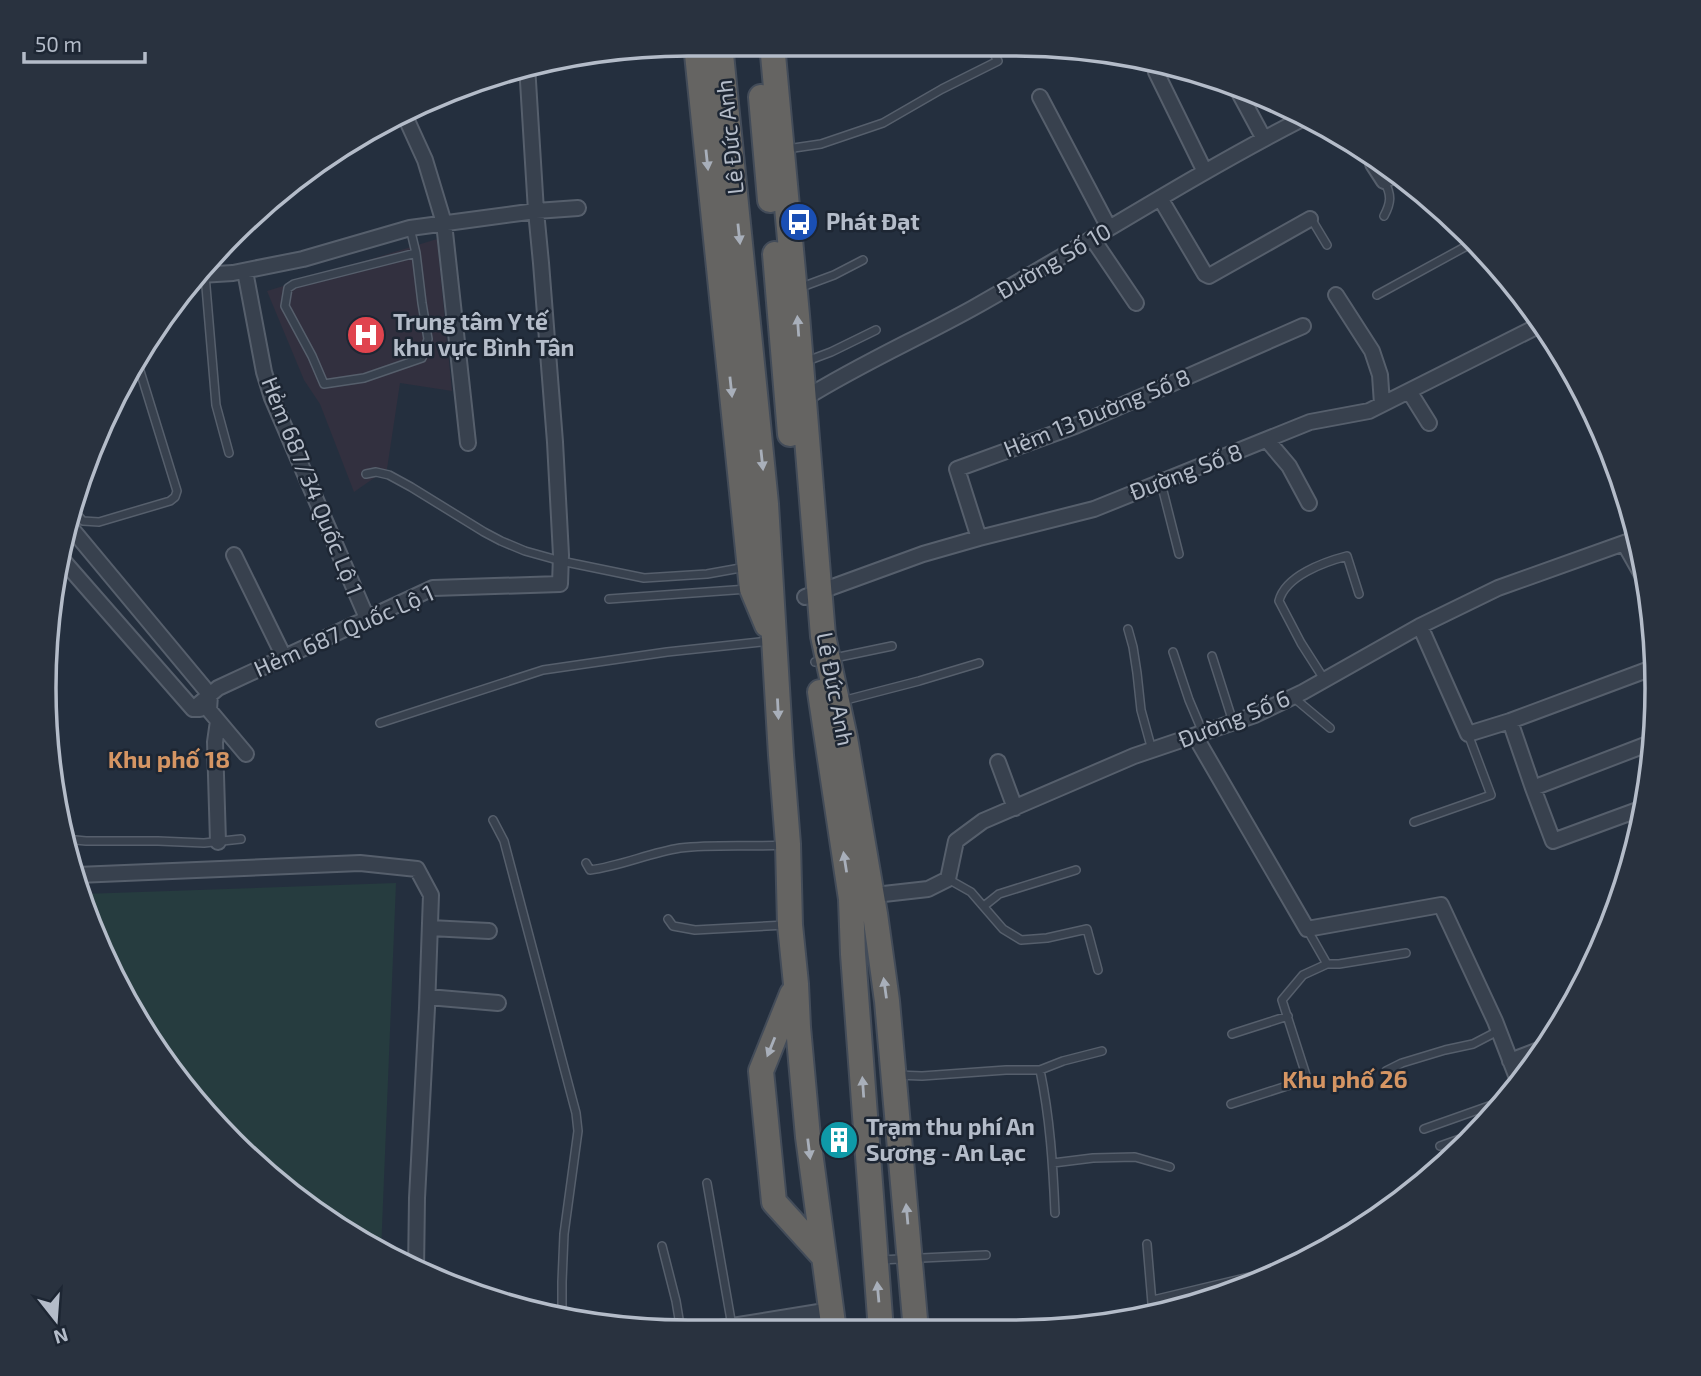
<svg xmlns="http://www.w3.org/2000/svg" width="1701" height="1376" font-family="'Exo 2',sans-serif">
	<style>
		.medical { fill: #32303f }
		.green { fill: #263c3f }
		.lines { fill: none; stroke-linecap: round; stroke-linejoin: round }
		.service-casing { stroke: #565f6c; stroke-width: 10 }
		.minor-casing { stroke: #565f6c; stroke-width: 18 }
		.trunk-casing { stroke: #434c59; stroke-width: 28 }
		.service { stroke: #38414e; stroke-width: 7 }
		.minor { stroke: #38414e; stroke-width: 14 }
		.trunk { stroke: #656462; stroke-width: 24 }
		.oneway { fill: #a8afba }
		.labels { text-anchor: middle; stroke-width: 5; stroke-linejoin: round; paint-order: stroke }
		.street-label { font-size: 23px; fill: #b4bcc9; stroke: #1d2633 }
		.poi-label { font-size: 23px; font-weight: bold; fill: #b4bcc9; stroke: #1d2633; text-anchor: start }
		.neighbourhood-label { font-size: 24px; font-weight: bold; fill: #d59563; stroke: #1d2633 }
		.rim { fill: none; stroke: #b4bcc9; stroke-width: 3.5 }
	</style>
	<rect width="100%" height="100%" fill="#242f3e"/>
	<!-- medical -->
	<path class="medical" d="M437 239 452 391 400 383 387 469 354 492 320 404 304 380 267 291Z"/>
	<!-- green -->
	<path class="green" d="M396 883 381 1252 295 1199 203 1112 110 973 83 894Z"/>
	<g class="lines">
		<defs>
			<path id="service" d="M787 149 821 144 883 123 942 89 998 61 989 45
				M1384 216C1391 203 1392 195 1384 181
				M1310 219 1312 220 1327 245
				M410 228 416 253 422 303 428 339 422 358 364 378 324 384 312 356 285 306 288 288 294 284 416 253
				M205 275 216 405 229 453
				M799 288 834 275 863 260
				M1377 295 1474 242
				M807 361 831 352 876 330
				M366 474 376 472 389 475 411 487 484 532 501 541 525 551 561 561 644 578 707 574 746 567
				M1161 483 1179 554
				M71 508 83 521 99 522 170 501 175 497 177 491 136 358
				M609 599 748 589
				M1128 629 1133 647 1137 673 1141 710 1152 750
				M1173 652 1189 700 1203 733
				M1212 656 1233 722
				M815 662 892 646
				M1324 679 1301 643 1279 601C1285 576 1324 562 1347 556L1359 594
				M1293 697 1330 728
				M842 701 919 681 979 663
				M380 723 543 670 667 652 770 641
				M493 820 504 841 576 1113 578 1131 564 1234 562 1282V1308L564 1317
				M1414 822 1491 795 1468 734
				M65 839 86 841H158L204 843 241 839
				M586 863 590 870C621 866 649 853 680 848 715 844 749 847 784 845
				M948 879 971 892 1003 929 1021 940 1047 938 1087 929 1098 970
				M984 906 999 894 1076 870
				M668 919 673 926 695 930 786 925
				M1327 964H1339L1406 953
				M1232 1034 1288 1016
				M1040 1070 1063 1061 1102 1051
				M1386 1071 1402 1063 1445 1050 1473 1044 1498 1031
				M897 1075 922 1076 1006 1070H1040C1050 1118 1053 1165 1055 1213
				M1231 1104 1299 1082 1306 1075 1282 1000 1303 975 1327 964 1307 929
				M1424 1129 1506 1100
				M1440 1146 1474 1134
				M1053 1163 1093 1158 1135 1157 1170 1167
				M707 1183 732 1326
				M1147 1244 1153 1315
				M662 1246 676 1301 681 1331
				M879 1260 986 1255
				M1153 1300 1262 1274"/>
			<path id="minor" d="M1156 72 1205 172
				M1236 87 1264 139
				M1040 97 1109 228
				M404 114 425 160 444 223 468 443
				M1373 164 1384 181 1393 176
				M1160 198 1205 274 1209 276 1310 219
				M1092 238 1136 303
				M245 271 264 372 272 398 367 618
				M200 275 233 273 303 259 410 228 536 211 578 208
				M1336 295 1372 351 1380 375 1382 404
				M1409 391 1429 423
				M804 399C858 365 917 339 973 308 1083 246 1189 177 1302 119
				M1267 440 1289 466 1309 503
				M66 522 210 695 209 710 246 754
				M979 538 957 469 1075 426 1303 326
				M1624 543 1645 580
				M234 555 284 657
				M60 557 193 709H200
				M805 597 923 554 979 538 1094 509 1310 422 1369 411 1542 324
				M1420 626 1468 734 1510 721 1655 667
				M193 709 218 688 433 588 560 584 561 555 555 442 541 263 536 211 527 65
				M1510 721 1533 788 1553 841 1643 808
				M1195 736 1307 929 1441 905 1495 1021 1519 1083
				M998 762 1015 808
				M1533 788 1653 742
				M218 842 215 742 218 721
				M77 875 360 863 417 869 431 895 427 1008 417 1198 416 1271
				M866 896 928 889 948 879 956 841 983 821 1134 756 1255 715 1303 692 1420 626 1498 588 1638 538
				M430 928 489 931
				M428 997 498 1003
				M1510 1061 1544 1048
				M701 1331 831 1310"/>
			<path id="trunk" d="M696 44 752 589 767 625
				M720 44 766 504 781 755 788 844 790 925 796 984 798 1027 808 1137 834 1331
				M772 44 797 315 823 636 845 738 875 914 887 1001 916 1331
				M761 97 770 200
				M775 254 790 434
				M820 692 851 899 853 954 881 1331
				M792 994 761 1071 774 1202 823 1256"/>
		</defs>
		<!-- service casing -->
		<use href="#service" class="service-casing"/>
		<!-- minor casing -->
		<use href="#minor" class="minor-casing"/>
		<!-- trunk casing -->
		<use href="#trunk" class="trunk-casing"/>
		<!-- service -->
		<use href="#service" class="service"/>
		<!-- minor -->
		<use href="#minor" class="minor"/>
		<!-- trunk -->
		<use href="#trunk" class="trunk"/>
	</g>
	<!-- one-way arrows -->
	<defs><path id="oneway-solid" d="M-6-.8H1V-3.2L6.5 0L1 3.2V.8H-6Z" transform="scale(1.75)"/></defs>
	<g class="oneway">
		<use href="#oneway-solid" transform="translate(707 160) rotate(84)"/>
		<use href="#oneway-solid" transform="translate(739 234) rotate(84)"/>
		<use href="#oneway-solid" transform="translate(798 326) rotate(-94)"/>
		<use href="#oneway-solid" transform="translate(731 387) rotate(84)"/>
		<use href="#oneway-solid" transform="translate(762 460) rotate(84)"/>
		<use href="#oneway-solid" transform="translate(778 709) rotate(87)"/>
		<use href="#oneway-solid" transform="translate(845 862) rotate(-99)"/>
		<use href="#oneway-solid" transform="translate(885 988) rotate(-98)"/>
		<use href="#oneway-solid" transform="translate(771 1047) rotate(112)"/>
		<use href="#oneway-solid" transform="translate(863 1087) rotate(-94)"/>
		<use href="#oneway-solid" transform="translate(809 1149) rotate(83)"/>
		<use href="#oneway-solid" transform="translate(907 1214) rotate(-95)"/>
		<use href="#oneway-solid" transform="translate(878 1292) rotate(-95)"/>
	</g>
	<!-- icons -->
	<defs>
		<symbol id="bus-disc" viewBox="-11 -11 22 22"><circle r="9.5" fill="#1a4fb4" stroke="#1d2633"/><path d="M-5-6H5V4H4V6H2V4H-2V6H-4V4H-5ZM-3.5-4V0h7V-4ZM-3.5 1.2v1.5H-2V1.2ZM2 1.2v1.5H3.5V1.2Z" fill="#fff"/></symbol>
		<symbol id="hospital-disc" viewBox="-11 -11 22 22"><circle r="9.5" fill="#e0444e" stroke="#1d2633"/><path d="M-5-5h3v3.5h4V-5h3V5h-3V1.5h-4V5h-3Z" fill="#fff"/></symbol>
		<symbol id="building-disc" viewBox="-11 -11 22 22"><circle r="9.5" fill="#0f9aa8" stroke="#1d2633"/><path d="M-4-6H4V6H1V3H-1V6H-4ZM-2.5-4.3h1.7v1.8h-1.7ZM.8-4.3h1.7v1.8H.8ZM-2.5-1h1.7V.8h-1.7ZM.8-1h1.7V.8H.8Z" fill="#fff"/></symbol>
	</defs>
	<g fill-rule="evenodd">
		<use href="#bus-disc" x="777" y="200" width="44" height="44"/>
		<use href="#hospital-disc" x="344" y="313" width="44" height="44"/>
		<use href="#building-disc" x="817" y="1118" width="44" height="44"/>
	</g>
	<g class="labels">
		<!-- street labels -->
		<g class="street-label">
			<text transform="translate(730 137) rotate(-96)" y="8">Lê Đức Anh</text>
			<text transform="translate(1054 261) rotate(-30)" y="8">Đường Số 10</text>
			<text transform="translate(1097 413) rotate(-22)" y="8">Hẻm 13 Đường Số 8</text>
			<text transform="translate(1186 472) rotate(-21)" y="8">Đường Số 8</text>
			<text transform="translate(312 486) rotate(68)" y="8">Hẻm 687/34 Quốc Lộ 1</text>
			<text transform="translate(344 631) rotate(-24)" y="8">Hẻm 687 Quốc Lộ 1</text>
			<text transform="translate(835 689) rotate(79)" y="8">Lê Đức Anh</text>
			<text transform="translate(1234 719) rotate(-22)" y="8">Đường Số 6</text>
		</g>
		<!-- poi labels -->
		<g class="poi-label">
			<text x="826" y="230">Phát Đạt</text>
			<text x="393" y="330">Trung tâm Y tế<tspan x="393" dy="26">khu vực Bình Tân</tspan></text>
			<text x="866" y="1135">Trạm thu phí An<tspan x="866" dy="26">Sương - An Lạc</tspan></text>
		</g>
		<!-- neighbourhood labels -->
		<g class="neighbourhood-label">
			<text x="169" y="768">Khu phố 18</text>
			<text x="1345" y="1088">Khu phố 26</text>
		</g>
	</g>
	<!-- crop -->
	<path d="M0 0H1701V1376H0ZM688 56H1013A632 632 0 0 1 1645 688V688A632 632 0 0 1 1013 1320H688A632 632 0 0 1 56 688V688A632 632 0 0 1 688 56Z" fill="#29323f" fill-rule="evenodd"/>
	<path class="rim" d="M688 56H1013A632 632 0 0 1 1645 688V688A632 632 0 0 1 1013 1320H688A632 632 0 0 1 56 688V688A632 632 0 0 1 688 56Z"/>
	<!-- north arrow -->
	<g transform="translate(56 1320) rotate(163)" stroke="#1d2633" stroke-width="5" paint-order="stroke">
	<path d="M0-5L12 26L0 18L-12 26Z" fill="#b4bcc9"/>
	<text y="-10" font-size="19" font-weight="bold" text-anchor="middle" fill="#b4bcc9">N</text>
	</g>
	<!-- scale -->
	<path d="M24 52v10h121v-10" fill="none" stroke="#b4bcc9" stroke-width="3.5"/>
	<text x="35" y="52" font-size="21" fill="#b4bcc9" stroke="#1d2633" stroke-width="5" paint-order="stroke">50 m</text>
</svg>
